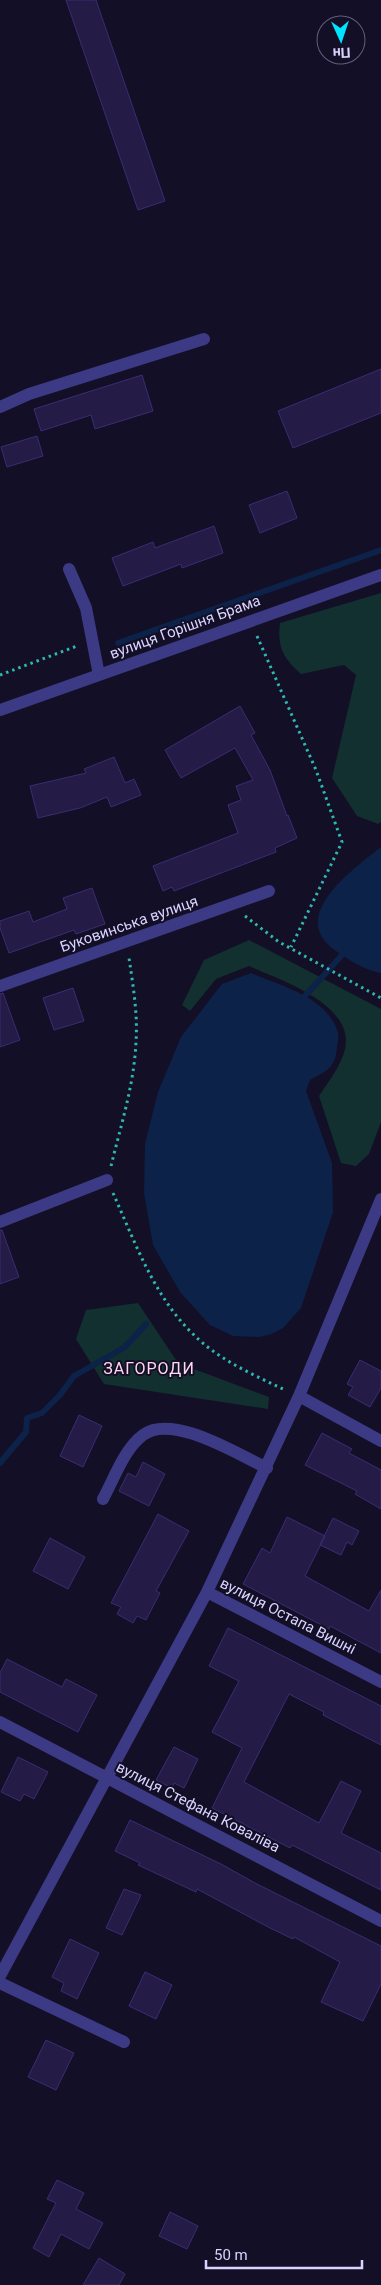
<svg xmlns="http://www.w3.org/2000/svg" width="381" height="2285" font-family="Roboto,sans-serif">
	<style>
		.green { fill: #12302f }
		.water { fill: #0c2248 }
		.lines { fill: none; stroke-linecap: round; stroke-linejoin: round }
		.stream { stroke: #0c2248; stroke-width: 6 }
		.building { fill: #241b47; stroke: #3b2d73 }
		.path { stroke: #2fb8b0; stroke-width: 3; stroke-dasharray: 2.5 4; stroke-linecap: butt }
		.minor { stroke: #3d3a85; stroke-width: 12 }
		.labels { text-anchor: middle; stroke-width: 4; stroke-linejoin: round; paint-order: stroke }
		.street-label { font-size: 15px; fill: #d9d4ff; stroke: #130f26 }
		.neighbourhood-label { font-size: 16px; letter-spacing: 1px; fill: #ffd6f0; stroke: #130f26 }
	</style>
	<rect width="100%" height="100%" fill="#130f26"/>
	<!-- green -->
	<path class="green" d="M381 593V822L378 824 357 816 332 778 356 675 344 665 301 674C283 658 277 647 280 623Z
		M249 940 381 1009V1122L369 1154 356 1166 341 1163 319 1096C328 1082 341 1066 345 1049 355 1004 280 980 249 966L216 979 190 1011 182 1005 204 960Z
		M138 1303 178 1363 269 1397 268 1409 104 1384 76 1339 86 1310Z"/>
	<!-- water -->
	<path class="water" d="M381 847V973C366 971 349 960 336 951 286 917 352 870 381 847Z
		M251 973C281 986 327 997 338 1032 339 1036 338 1043 337 1047 336 1067 327 1071 310 1080L306 1091 332 1163 333 1212 301 1308 283 1328 272 1334 259 1337 233 1336 210 1325 180 1292 153 1245 144 1193 145 1144 158 1092 181 1037 222 984Z"/>
	<g class="lines">
		<!-- stream -->
		<path class="stream" d="M118 643 381 550
			M303 1002 305 996 342 955
			M0 1463 26 1432 27 1418 42 1413 60 1395 74 1376 125 1347 146 1324"/>
	</g>
	<!-- building -->
	<path class="building" d="M66 0H96L165 201 138 210Z
		M381 369V413L293 448 278 411Z
		M142 375 153 411 95 429 91 415 41 431 34 409Z
		M37 436 43 456 7 467 1 447Z
		M287 491 297 518 260 533 249 505Z
		M214 526 223 553 182 568 181 564 123 586 112 558 153 542 155 548Z
		M240 706 255 733 251 735 270 770 287 816 288 815 297 838 275 848 276 852 174 891 172 887 163 891 153 866 238 833 228 805 241 800 236 786 253 780 235 748 181 778 165 750Z
		M114 757 125 783 134 779 141 795 111 807 107 797 80 808 38 818 30 786 86 773 84 769Z
		M92 888 105 924 76 934 74 930 9 953 0 928V921L29 911 33 922 67 909 63 898Z
		M73 988 84 1021 54 1030 43 998Z
		M3 993 20 1040 0 1047V994Z
		M0 1230H2L19 1277 0 1284Z
		M360 1360 381 1371V1388L370 1407 348 1395 353 1387 347 1384Z
		M79 1415 102 1426 83 1467 60 1456Z
		M322 1433 352 1449 349 1453 381 1470V1509L355 1494 357 1491 305 1465Z
		M143 1462 165 1474 149 1506 119 1491 128 1473 136 1477Z
		M158 1514 189 1531 156 1591 160 1593 146 1620 137 1616 133 1623 117 1614 121 1607 111 1603Z
		M287 1517 325 1536 305 1576 369 1611 381 1590V1653L330 1626 329 1629 243 1584 262 1548 270 1553Z
		M333 1518 359 1531 352 1545 347 1542 341 1555 320 1545Z
		M50 1538 85 1557 68 1589 33 1571Z
		M228 1628 381 1706V1745L323 1715 324 1712 289 1694 244 1782 319 1823 341 1781 361 1791 341 1833 381 1853V1890L292 1845 290 1848 212 1808 242 1748 212 1732 239 1681 209 1666Z
		M7 1659 62 1687 66 1679 97 1695 78 1732 0 1692V1673Z
		M174 1747 198 1759 184 1788 174 1783 172 1788 156 1780Z
		M18 1757 48 1772 34 1799 24 1794 20 1801 1 1792Z
		M130 1820 221 1864 255 1883 381 1946V1984L363 2021 321 2002 340 1962 294 1937 293 1939 270 1928 197 1889 196 1892 138 1865 140 1863 115 1851Z
		M124 1889 141 1895 122 1935 106 1928Z
		M70 1939 99 1953 77 1999 61 1991 64 1983 52 1977Z
		M145 1972 172 1985 156 2019 129 2006Z
		M46 2040 74 2053 56 2090 28 2077Z
		M57 2180 84 2193 76 2209 103 2223 89 2249 61 2234 49 2257 33 2248 56 2203 47 2199Z
		M170 2212 198 2226 187 2249 159 2236Z
		M99 2258 125 2274 119 2285H83Z"/>
	<g class="lines">
		<!-- path -->
		<path class="path" d="M257 636 316 770 342 842 291 947
			M0 675 77 646
			M245 916 279 942 381 998
			M111 1166C121 1125 134 1085 136 1042 138 1015 133 985 129 958
			M113 1193C135 1242 154 1297 194 1335 219 1360 254 1375 285 1390"/>
		<!-- minor -->
		<path class="minor" d="M0 407 29 394 204 339
			M69 569 86 608 99 675
			M0 710 381 575
			M0 986 269 891
			M0 1222 107 1180
			M299 1396 381 1441
			M103 1499C114 1479 124 1449 143 1435 172 1413 237 1454 267 1468
			M207 1592 381 1682
			M0 1722 381 1921
			M0 1976 207 1592 299 1396 381 1199
			M0 1983 124 2042"/>
	</g>
	<g class="labels">
		<!-- street labels -->
		<g class="street-label">
			<text transform="translate(185 627) rotate(-20)" y="5">вулиця Горішня Брама</text>
			<text transform="translate(129 924) rotate(-19)" y="5">Буковинська вулиця</text>
			<text transform="translate(288 1616) rotate(27)" y="5">вулиця Остапа Вишні</text>
			<text transform="translate(198 1807) rotate(27)" y="5">вулиця Стефана Коваліва</text>
		</g>
		<!-- neighbourhood labels -->
		<g class="neighbourhood-label">
			<text x="149" y="1374">ЗАГОРОДИ</text>
		</g>
	</g>
	<!-- north arrow -->
	<g transform="translate(341 40) rotate(177)"><circle r="24" fill="#130f26" stroke="#625e7d"/>
	<path d="M0-4L9 19L0 12L-9 19Z" fill="#00e5ff"/>
	<text y="-8" font-size="14" font-weight="bold" text-anchor="middle" fill="#d9d4ff">Пн</text>
	</g>
	<!-- scale -->
	<path d="M206 2260v8h156v-8" fill="none" stroke="#d9d4ff" stroke-width="2.5"/>
	<text x="214" y="2260" font-size="15" fill="#d9d4ff" stroke="#130f26" stroke-width="4" paint-order="stroke">50 m</text>
</svg>
